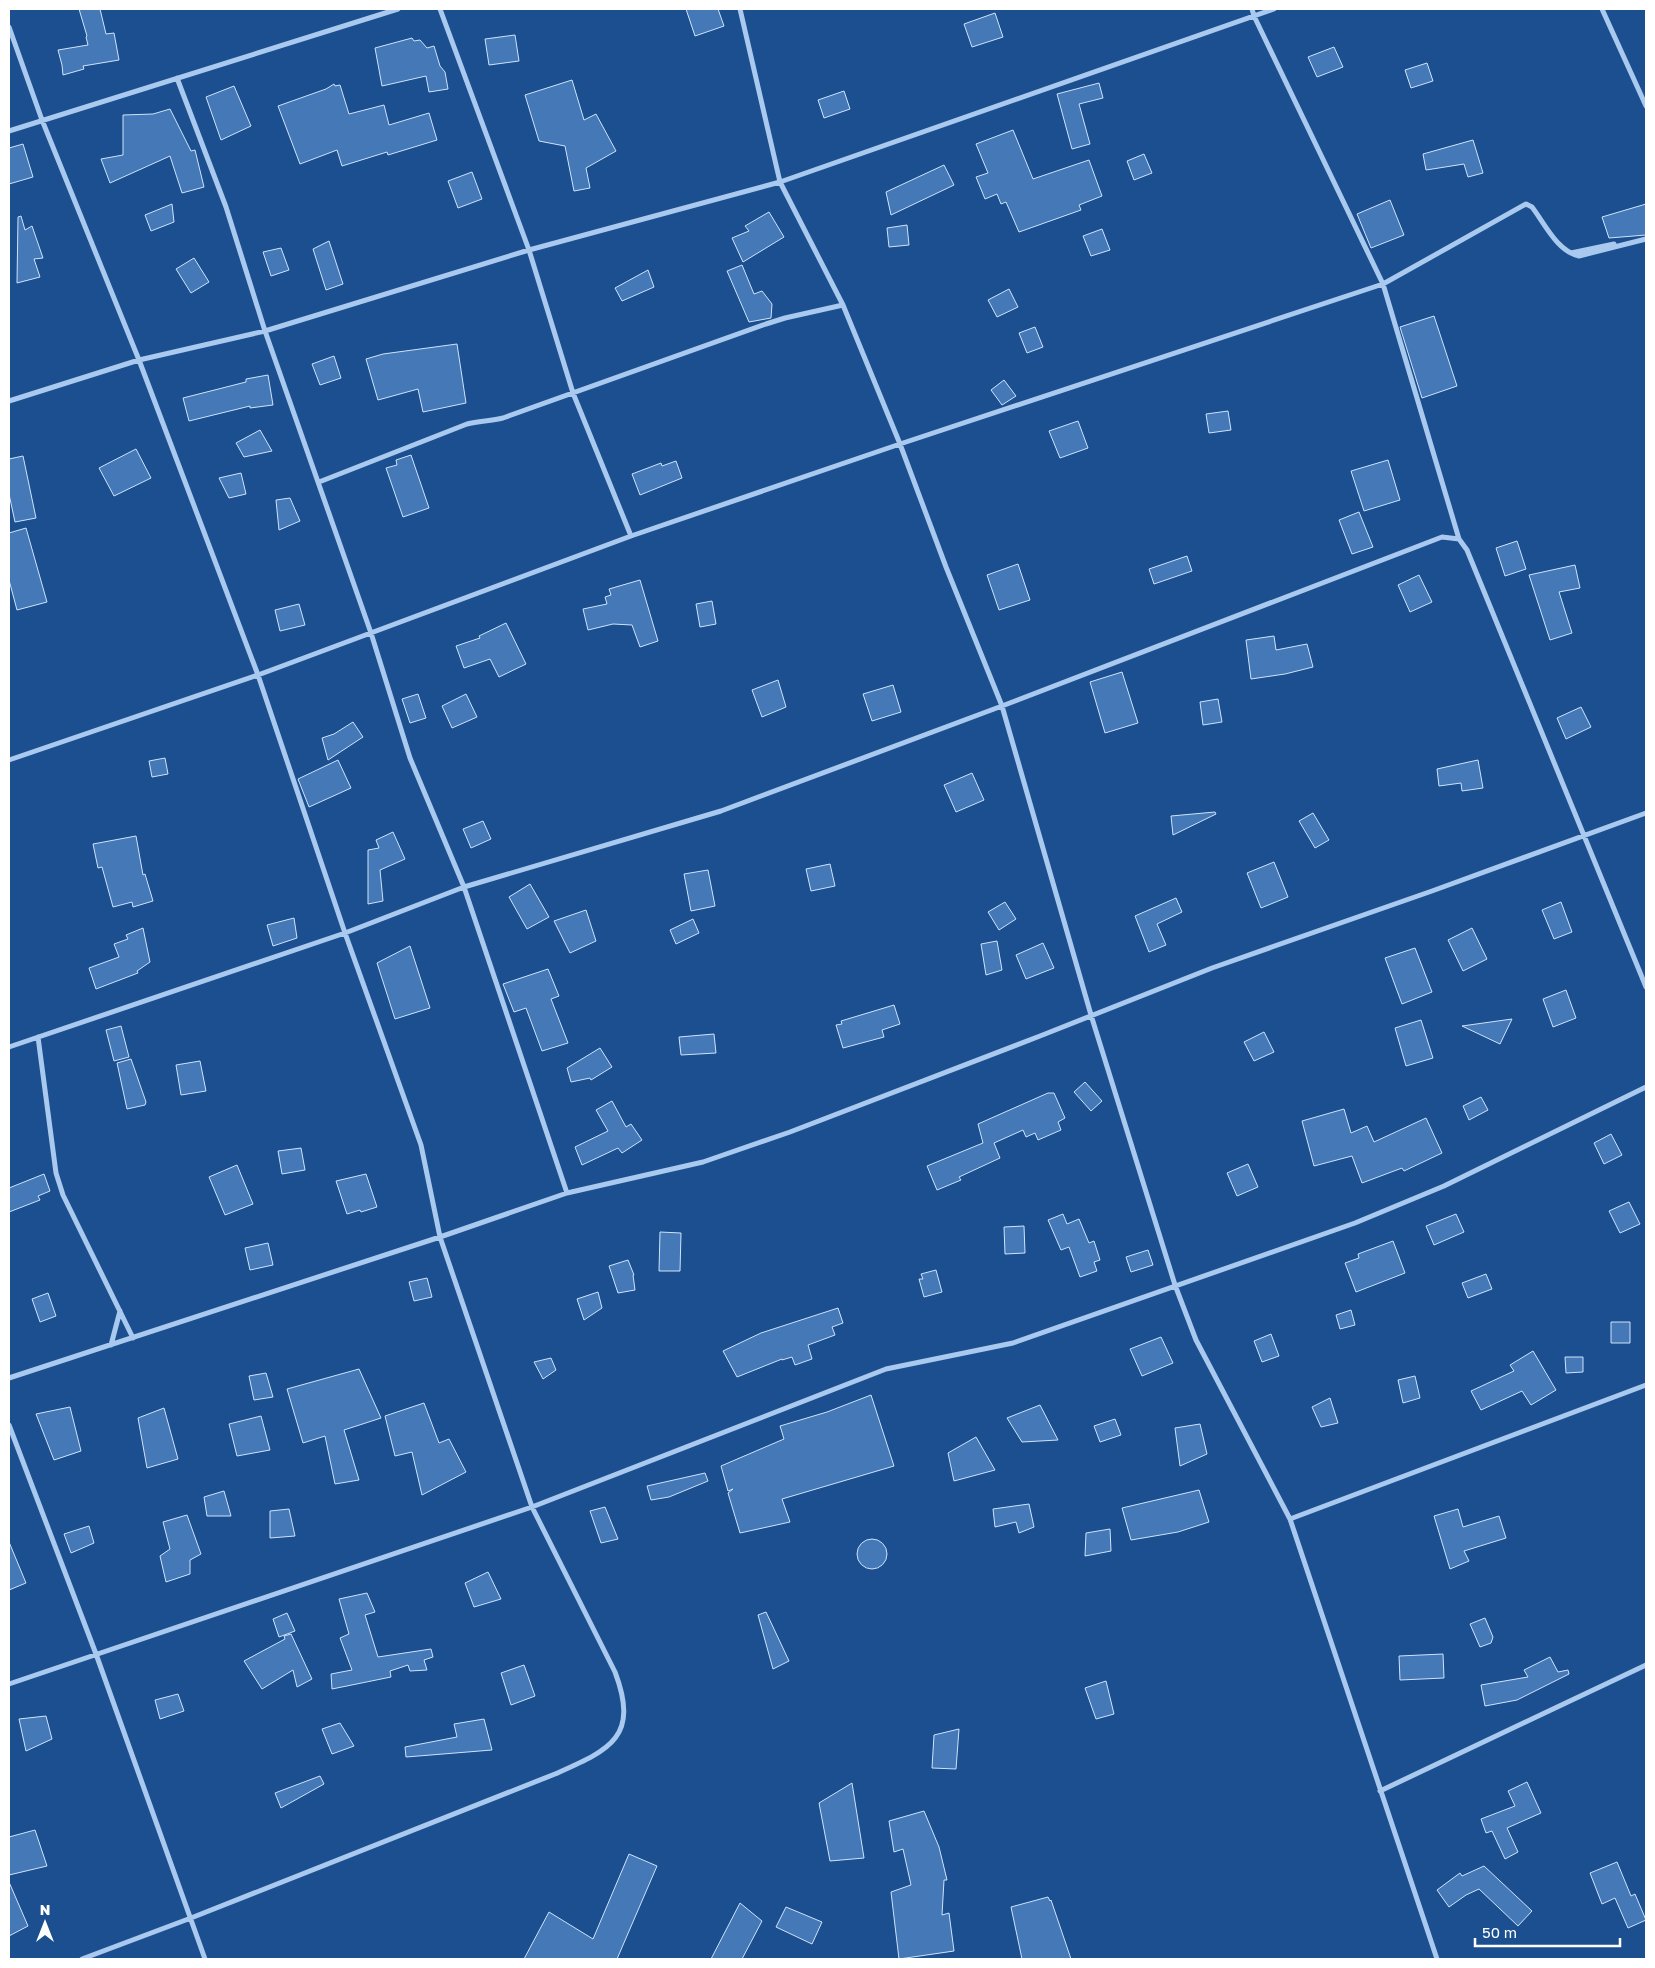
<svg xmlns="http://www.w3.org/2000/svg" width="1655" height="1968" font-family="'Golos Text',sans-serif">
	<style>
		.building { fill: #4478b7; stroke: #cfe3fa }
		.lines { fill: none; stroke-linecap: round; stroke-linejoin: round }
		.street { stroke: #a9c9ee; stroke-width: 5 }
	</style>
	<rect width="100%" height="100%" fill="#1b4f8f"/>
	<!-- building -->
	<path class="building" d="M79 9H100L106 34 114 33 119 60 83 66 84 69 63 75 62 65 58 50 88 45 86 37 87 36Z
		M686 9H718L724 26 695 36Z
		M995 13 1003 37 972 47 964 24Z
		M515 35 519 61 489 65 485 39Z
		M412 38 414 41 420 40 427 48 434 46 440 66 445 72 448 89 429 92 426 76 382 86 375 48Z
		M1334 47 1343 67 1317 77 1308 57Z
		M1427 63 1433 81 1411 88 1405 70Z
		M572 80 584 120 596 114 616 151 586 168 590 188 574 191 565 146 539 141 525 95Z
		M1099 83 1103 98 1079 104 1090 144 1072 149 1057 94Z
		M334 84 335 86 340 85 349 114 384 105 389 125 429 113 437 140 388 155 387 152 342 166 337 150 300 164 278 106 326 89Z
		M234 86 251 126 221 140 206 97Z
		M844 91 850 109 824 118 818 100Z
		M170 109 191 151 195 150 204 187 182 193 170 156 110 183 101 159 123 155V115L153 114Z
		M1013 130 1033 179 1089 160 1102 196 1079 205 1081 210 1019 232 1006 202 1001 204 997 194 985 199 976 177 988 173 976 144Z
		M1473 140 1483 173 1468 177 1464 164 1426 170 1423 154Z
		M23 144 33 177 9 184V148Z
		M1144 154 1152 173 1134 180 1127 161Z
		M944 165 954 185 891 215 886 192Z
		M472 172 482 199 458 208 448 181Z
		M1390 200 1404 235 1371 248 1357 214Z
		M172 204 174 222 151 231 145 215Z
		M1646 204V235L1609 238 1602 217Z
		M769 212 784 237 743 262 732 238 749 231 745 226Z
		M21 216 25 230 32 226 43 258 34 259 40 277 17 283 18 217Z
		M907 225 909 245 889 247 887 228Z
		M1102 229 1110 250 1091 256 1083 236Z
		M329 241 343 284 326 290 313 249Z
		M281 248 289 270 271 276 263 252Z
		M194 258 209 282 191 293 176 269Z
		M742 265 754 294 762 291 772 304 771 318 749 322 727 271Z
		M648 270 654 287 622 301 615 288Z
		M1009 289 1018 307 997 317 988 300Z
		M1434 316 1457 386 1422 398 1400 327Z
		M1035 327 1043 347 1027 353 1019 333Z
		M457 344 466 403 423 412 418 389 378 400 366 359 383 354Z
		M334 356 341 378 320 385 312 364Z
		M268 375 273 405 250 408V406L189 421 183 398 246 382V379Z
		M1004 380 1016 396 1002 405 991 390Z
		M1228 411 1231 430 1209 433 1206 414Z
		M1078 421 1088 448 1060 458 1049 431Z
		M260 430 272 451 244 457 236 443Z
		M136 449 151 478 114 496 99 468Z
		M411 455 429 508 403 517 386 468 397 465 396 460Z
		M23 456 36 518 15 522 9 494V459Z
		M1388 460 1400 500 1364 511 1351 471Z
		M676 461 682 478 640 495 632 474 661 463 662 466Z
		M241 473 246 494 229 498 219 478Z
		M290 498 300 521 279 530 276 500Z
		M1359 512 1373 547 1352 554 1339 520Z
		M26 528 47 602 17 610 9 580V533Z
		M1517 541 1526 569 1505 576 1496 548Z
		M1187 556 1192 571 1154 584 1149 569Z
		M1018 564 1030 600 999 610 987 575Z
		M1575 565 1580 588 1559 592 1572 633 1550 640 1529 575Z
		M1419 575 1432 602 1410 612 1398 585Z
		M640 580 658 641 640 647 632 625 613 624 588 630 583 609 607 604 605 597 611 595 609 589Z
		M712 601 716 624 700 627 696 604Z
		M299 604 305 625 280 631 275 610Z
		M506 623 526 664 499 677 490 659 464 668 456 646 480 638 479 636Z
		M1274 636 1276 650 1307 644 1313 667 1285 674 1251 679 1246 640Z
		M1122 672 1138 723 1105 733 1090 682Z
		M778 680 786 707 762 717 752 690Z
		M893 685 901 712 872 721 863 694Z
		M418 694 426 718 410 723 402 699Z
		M466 694 477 717 452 728 442 706Z
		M1218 699 1222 722 1203 725 1200 702Z
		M1581 707 1591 727 1566 739 1557 718Z
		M353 722 363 737 328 760 322 738 334 734Z
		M165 758 168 774 152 777 149 761Z
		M338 760 351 788 309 807 298 779Z
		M1478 760 1483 788 1462 791 1461 783 1439 786 1437 769Z
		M972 773 984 800 956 812 944 785Z
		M1215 812 1216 814 1173 835 1171 816Z
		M1313 813 1329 840 1315 848 1299 821Z
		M483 821 491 839 471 848 463 829Z
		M393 832 405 859 380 870 383 901 368 904V850L379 848 376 840Z
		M136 836 143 875 145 874 153 901 133 907 132 902 113 907 102 867 98 868 93 844Z
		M1274 862 1288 897 1261 908 1247 873Z
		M830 864 835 886 811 891 806 869Z
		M708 870 715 906 691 911 684 874Z
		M530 884 549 917 527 929 509 897Z
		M1176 898 1182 912 1157 924 1166 945 1149 952 1135 916Z
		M1005 902 1016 919 999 930 988 912Z
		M1561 902 1572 932 1554 939 1542 910Z
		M586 910 596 941 570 953 554 921Z
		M294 918 297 938 273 946 267 925Z
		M693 919 699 933 676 944 670 930Z
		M143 928 150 962 137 971 138 973 96 989 89 968 119 957 114 944 128 939 126 935Z
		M1472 928 1487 959 1463 971 1448 940Z
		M997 941 1002 970 986 975 981 944Z
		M1043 943 1054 968 1026 979 1016 955Z
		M410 946 430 1008 395 1019 377 963Z
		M1415 948 1432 992 1402 1004 1385 958Z
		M548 969 559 996 551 999 568 1043 542 1051 526 1008 514 1012 503 984Z
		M1566 990 1576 1018 1553 1027 1543 999Z
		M894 1005 900 1024 882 1030 884 1037 843 1048 836 1025 842 1024 841 1021Z
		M1512 1019 1500 1044 1462 1026Z
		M1421 1020 1433 1058 1406 1066 1395 1028Z
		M121 1026 129 1057 114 1061 106 1030Z
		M1264 1032 1274 1052 1254 1061 1244 1042Z
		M714 1034 716 1053 681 1055 679 1037Z
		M600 1048 612 1067 591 1080 590 1078 571 1082 567 1068Z
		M131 1059 146 1102 145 1105 127 1109 117 1063Z
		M200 1061 206 1091 181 1095 176 1065Z
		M1085 1082 1102 1101 1091 1111 1074 1092Z
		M1048 1093H1054L1065 1118 1058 1122 1061 1130 1038 1140 1035 1133 1026 1137 1023 1130 994 1143 1000 1158 959 1177 961 1180 937 1190 927 1166 983 1143 978 1124Z
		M1481 1097 1488 1110 1469 1120 1463 1106Z
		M612 1101 626 1127 631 1124 642 1140 622 1153 618 1148 582 1165 575 1147 608 1131 596 1110Z
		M1344 1109 1351 1133 1367 1126 1374 1142 1426 1118 1442 1153 1404 1171 1402 1168 1362 1183 1352 1156 1314 1166 1302 1121Z
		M1611 1134 1622 1155 1604 1164 1594 1143Z
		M301 1148 305 1170 282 1174 278 1151Z
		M1248 1164 1258 1187 1237 1196 1227 1173Z
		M237 1165 253 1204 225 1215 209 1177Z
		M44 1174 50 1191 38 1196 40 1200 9 1212V1188Z
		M366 1174 377 1207 361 1212 360 1210 347 1214 336 1181Z
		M1629 1202 1640 1224 1620 1233 1609 1211Z
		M1063 1214 1067 1224 1079 1219 1089 1243 1094 1241 1100 1260 1094 1262 1097 1271 1080 1277 1069 1247 1061 1250 1048 1220Z
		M1456 1214 1464 1232 1434 1245 1426 1226Z
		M1024 1226 1025 1253 1005 1254 1004 1227Z
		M660 1232 681 1233 680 1271H659Z
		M1393 1241 1405 1273 1356 1292 1345 1263 1359 1258 1358 1254Z
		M268 1243 273 1265 250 1270 245 1248Z
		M1148 1250 1153 1265 1131 1272 1126 1257Z
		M628 1260 634 1275H633L635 1290 618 1293 609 1266Z
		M936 1270 942 1292 924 1297 919 1279H923L921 1274Z
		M1486 1274 1492 1289 1468 1298 1462 1283Z
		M427 1278 432 1297 414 1301 409 1282Z
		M598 1292 602 1308 584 1320 577 1299Z
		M48 1293 56 1316 40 1322 32 1299Z
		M838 1308 843 1323 832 1327 835 1335 808 1345 812 1359 795 1365 792 1357 782 1360V1359L737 1377 723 1351 761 1333Z
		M1351 1310 1355 1325 1340 1329 1336 1315Z
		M1611 1322H1630V1343H1611Z
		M1271 1334 1279 1356 1262 1362 1254 1341Z
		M1161 1337 1173 1363 1142 1376 1130 1349Z
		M1533 1351 1556 1390 1531 1405 1522 1391 1481 1410 1471 1391 1514 1371 1510 1365Z
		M1565 1357H1583V1372L1566 1373Z
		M551 1358 556 1370 543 1379 534 1362Z
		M359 1369 381 1418 344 1430 359 1480 335 1484 325 1436 303 1443 287 1389Z
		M266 1373 273 1397 254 1400 249 1376Z
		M1415 1376 1420 1398 1403 1403 1398 1380Z
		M871 1395 894 1466 782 1499 790 1522 740 1533 728 1493 733 1489 728 1491 721 1466 784 1439 780 1426 827 1412Z
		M1330 1398 1338 1423 1321 1427 1312 1407Z
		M424 1403 439 1443 449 1439 466 1472 422 1495 412 1452 395 1456 385 1416Z
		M1040 1405 1058 1440 1022 1442 1007 1418Z
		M70 1407 81 1451 54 1460 36 1414Z
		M164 1408 178 1459 147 1468 138 1418Z
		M261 1416 270 1450 237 1456 229 1424Z
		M1115 1419 1121 1435 1100 1442 1094 1426Z
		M1200 1424 1207 1454 1180 1466 1175 1428Z
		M976 1437 995 1470 954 1481 948 1453Z
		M705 1473 708 1481 669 1497 651 1500 647 1486Z
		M1199 1490 1209 1522 1178 1532 1131 1540 1122 1508Z
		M224 1491 231 1516H207L204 1497Z
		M1029 1504 1034 1527 1019 1533 1016 1522 995 1527 993 1509Z
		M605 1507 618 1539 601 1543 590 1511Z
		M289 1509 295 1536 270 1538V1511Z
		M1458 1509 1463 1527 1499 1516 1506 1538 1464 1551 1469 1561 1450 1569 1434 1516Z
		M187 1515 201 1554 190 1560V1574L166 1582 160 1556 170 1549 163 1522Z
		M89 1526 94 1543 71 1553 64 1534Z
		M1110 1529 1111 1551 1085 1556 1086 1533Z
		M857 1554a15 15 0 1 1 30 0a15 15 0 1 1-30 0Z
		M9 1542 26 1583 9 1590Z
		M488 1572 501 1599 474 1607 465 1583Z
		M367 1593 375 1612 365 1615 378 1657 431 1649 433 1657 424 1660 427 1670 410 1671 408 1665 390 1671 391 1677 332 1689 331 1674 352 1670 340 1638 349 1634 339 1599Z
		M766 1612 789 1661 773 1669 758 1615Z
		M287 1613 295 1631 279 1637 273 1619Z
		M1485 1618 1493 1637 1491 1643 1480 1647 1470 1624Z
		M291 1634 312 1679 297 1687 293 1670 262 1689 244 1661 285 1639 284 1636Z
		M1443 1654 1444 1678 1400 1680 1399 1656Z
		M1550 1657 1558 1672 1568 1670 1569 1674 1517 1700 1485 1706 1481 1685 1528 1677 1524 1670Z
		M524 1665 535 1696 511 1705 501 1673Z
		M1106 1681 1114 1714 1096 1719 1085 1688Z
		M178 1694 184 1711 160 1719 155 1700Z
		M46 1716 52 1739 26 1751 19 1719Z
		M484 1719 492 1750 406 1757 405 1747 457 1737 454 1724Z
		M340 1723 354 1746 332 1754 322 1729Z
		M959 1729 956 1769 932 1768 934 1735Z
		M320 1776 324 1784 281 1808 275 1793Z
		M1527 1782 1541 1813 1507 1828 1518 1852 1505 1859 1492 1831 1486 1833 1481 1819 1515 1806 1508 1791Z
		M852 1783 864 1858 830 1861 819 1803Z
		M924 1811 939 1847 947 1880H944L942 1915 949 1913 954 1951 899 1959 891 1892 911 1885 903 1849 894 1852 889 1821Z
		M35 1830 47 1866 9 1875V1837Z
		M629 1854 657 1866 617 1959H524L549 1912 593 1939Z
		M1617 1862 1631 1896 1635 1894 1646 1920 1628 1928 1615 1898 1602 1904 1590 1873Z
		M1484 1866 1532 1911 1518 1926 1479 1889 1466 1895 1449 1907 1437 1890 1460 1873 1462 1876Z
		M9 1882 28 1926 9 1936Z
		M1048 1897 1050 1901 1051 1900 1071 1959H1022L1011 1907Z
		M740 1903 762 1921 742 1959H711Z
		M786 1907 822 1922 812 1944 776 1927Z"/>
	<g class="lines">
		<!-- street -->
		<path class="street" d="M440 9 529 250 573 393 631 536
			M740 9 780 182 843 305 900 444 946 567 1002 706 1091 1015 1175 1285 1196 1340 1290 1519 1437 1959
			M1252 9 1254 16 1383 284 1459 539
			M1602 9 1646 106
			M9 27 42 120 139 360 258 675 345 933 421 1145 440 1237 532 1507 615 1672C640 1738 609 1750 555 1774L191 1918 82 1959
			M177 78 226 207 265 331 371 633 410 758 464 887 567 1193
			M9 131 398 9
			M1571 253 1614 244
			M9 401 139 360 265 331 529 250 780 182 1274 9
			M319 482 467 424C479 421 491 421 503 418L766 324 785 318 843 305
			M9 760 258 675 631 536 900 444 1383 284 1526 204 1532 207C1545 224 1557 251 1579 256L1646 239
			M38 1037 56 1173 63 1195 133 1338
			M9 1047 345 933 464 887 721 811 1002 706 1442 537 1459 539 1467 550 1646 987
			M111 1345 120 1311
			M9 1378 440 1237 567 1193 703 1162 790 1132 1040 1036 1212 968 1432 891 1646 813
			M9 1425 96 1654 205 1959
			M1290 1519 1646 1385
			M9 1684 532 1507 886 1369 1013 1343 1355 1223 1444 1186 1646 1087
			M1380 1791 1646 1665"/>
	</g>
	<!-- border -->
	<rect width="1655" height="1968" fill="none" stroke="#ffffff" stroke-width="20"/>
	<!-- north arrow -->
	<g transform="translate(45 1923)" stroke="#1b4f8f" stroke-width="4" paint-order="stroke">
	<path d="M0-4L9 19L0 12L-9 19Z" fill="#ffffff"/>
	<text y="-8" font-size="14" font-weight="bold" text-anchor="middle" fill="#ffffff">N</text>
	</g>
	<!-- scale -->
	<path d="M1475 1938v8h145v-8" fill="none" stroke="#ffffff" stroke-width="2.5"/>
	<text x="1482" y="1938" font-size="15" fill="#ffffff" stroke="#1b4f8f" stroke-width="4" paint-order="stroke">50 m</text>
</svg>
